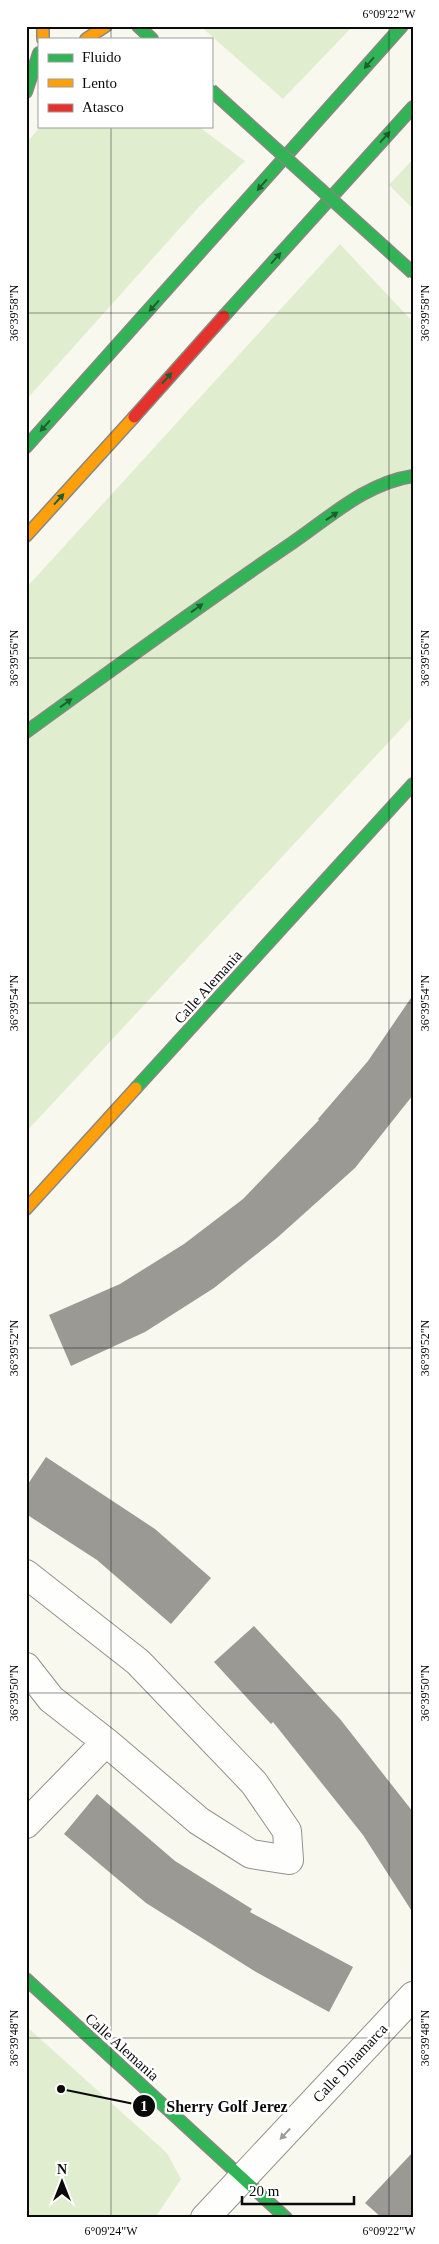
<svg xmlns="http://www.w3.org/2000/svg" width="439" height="2244" font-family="Georgia,serif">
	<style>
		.green { fill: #e0eecf }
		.building { fill: #9b9994 }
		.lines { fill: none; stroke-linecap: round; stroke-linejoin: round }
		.street-casing { stroke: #92918d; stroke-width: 30 }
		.fast-casing { stroke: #888883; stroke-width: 14 }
		.slow-casing { stroke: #888883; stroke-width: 14 }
		.jam-casing { stroke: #888883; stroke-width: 14 }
		.street { stroke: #fefefc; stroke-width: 28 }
		.fast { stroke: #30b455; stroke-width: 11 }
		.slow { stroke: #ff9f0a; stroke-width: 11 }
		.jam { stroke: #e5322d; stroke-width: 11 }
		.fast-bridge-casing { stroke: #888883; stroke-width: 14; stroke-linecap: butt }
		.fast-bridge { stroke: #30b455; stroke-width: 11 }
		.oneway { fill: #1d5f30 }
		.oneway2 { fill: #9c9c9b }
		.ticks { fill: none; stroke: #0a0a0a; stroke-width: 1; stroke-opacity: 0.45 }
		.labels { text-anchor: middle; stroke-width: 5; stroke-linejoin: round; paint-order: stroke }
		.street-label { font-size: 15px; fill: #0a0a0a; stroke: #fff }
		.leader { fill: none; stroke: #0a0a0a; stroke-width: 2 }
		.callout-dot { fill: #0a0a0a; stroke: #fff; stroke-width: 2 }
		.mark-label { font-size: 15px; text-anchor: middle; font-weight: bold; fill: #fff }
		.callout-label { font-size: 16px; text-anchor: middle; font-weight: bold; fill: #0a0a0a; stroke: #fff; stroke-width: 5; stroke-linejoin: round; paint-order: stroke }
		.neatline { fill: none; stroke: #0a0a0a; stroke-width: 2 }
		.ticks-label { font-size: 12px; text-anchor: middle; fill: #0a0a0a }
	</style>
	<rect width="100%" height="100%" fill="#f9f8ee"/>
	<!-- green -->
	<path class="green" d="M200 26H353L283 99Z
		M41 126H198L245 161 198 208 26 400V143Z
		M413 159V209L389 185Z
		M340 244 413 322V716L26 1132V588Z
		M26 2026 167 2153 181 2179 155 2218H26Z"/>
	<!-- building -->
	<path class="building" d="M413 995V1095L355 1168 278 1237 214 1288 145 1332 71 1366 49 1315 120 1284 184 1244 243 1199 319 1120 318 1119 368 1061Z
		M46 1457 155 1529 211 1578 171 1624 97 1560 26 1514V1487Z
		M254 1626 340 1719 413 1812V1913L363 1835 273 1722 271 1724 214 1662Z
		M97 1794 175 1861 252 1909 250 1912 353 1967 329 2012 256 1972 146 1903 64 1834Z
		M413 2152V2218H382L365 2203Z"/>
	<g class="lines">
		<defs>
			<path id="street" d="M26 1574 138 1662 254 1783 287 1831 289 1860 251 1854 199 1821 106 1742 51 1699 26 1667
				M26 1824 106 1742
				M205 2218 413 1996"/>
			<path id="fast" d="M138 26 152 39
				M26 92 39 53
				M224 316 413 107
				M26 447 402 26
				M26 732C114 668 202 604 292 543 330 517 366 483 413 476
				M136 1088 413 784
				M26 1979 286 2218"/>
			<path id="slow" d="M43 26V39
				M86 39 106 26
				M26 536 134 417
				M26 1209 136 1088"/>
			<path id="jam" d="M134 417 224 316"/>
		</defs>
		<!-- street casing -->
		<use href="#street" class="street-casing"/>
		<!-- fast casing -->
		<use href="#fast" class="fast-casing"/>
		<!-- slow casing -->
		<use href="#slow" class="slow-casing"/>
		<!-- jam casing -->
		<use href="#jam" class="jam-casing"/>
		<!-- street -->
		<use href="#street" class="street"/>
		<!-- fast -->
		<use href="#fast" class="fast"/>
		<!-- slow -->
		<use href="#slow" class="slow"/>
		<!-- jam -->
		<use href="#jam" class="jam"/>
		<defs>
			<path id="fast-bridge" d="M211 90 413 273"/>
		</defs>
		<!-- fast-bridge casing -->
		<use href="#fast-bridge" class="fast-bridge-casing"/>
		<!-- fast-bridge -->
		<use href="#fast-bridge" class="fast-bridge"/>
	</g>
	<!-- one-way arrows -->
	<defs><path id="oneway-solid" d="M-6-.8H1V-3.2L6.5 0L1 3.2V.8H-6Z" transform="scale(1.25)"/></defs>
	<g class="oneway">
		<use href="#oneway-solid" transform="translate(369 63) rotate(131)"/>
		<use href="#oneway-solid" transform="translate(385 137) rotate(-48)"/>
		<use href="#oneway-solid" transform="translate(262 185) rotate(131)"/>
		<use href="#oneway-solid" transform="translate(276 258) rotate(-48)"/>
		<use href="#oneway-solid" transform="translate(154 306) rotate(132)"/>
		<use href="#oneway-solid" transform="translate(167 378) rotate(-48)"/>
		<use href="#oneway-solid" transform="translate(45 426) rotate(132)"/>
		<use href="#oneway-solid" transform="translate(59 499) rotate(-48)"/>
		<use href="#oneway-solid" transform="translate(332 516) rotate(-34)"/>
		<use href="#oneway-solid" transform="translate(197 608) rotate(-36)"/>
		<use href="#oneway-solid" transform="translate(66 703) rotate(-36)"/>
	</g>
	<use class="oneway2" href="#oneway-solid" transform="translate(285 2134) rotate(133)"/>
	<!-- ticks -->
	<path class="ticks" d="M111 26V39M389 26V2218M111 126V2218M26 313H413M26 658H413M26 1003H413M26 1348H413M26 1693H413M26 2038H413"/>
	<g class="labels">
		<!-- street labels -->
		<g class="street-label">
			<text transform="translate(208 987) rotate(-48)" y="5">Calle Alemania</text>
			<text transform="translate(122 2047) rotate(42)" y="5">Calle Alemania</text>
			<text transform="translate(350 2063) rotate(-47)" y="5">Calle Dinamarca</text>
		</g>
	</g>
	<!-- callouts -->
	<path class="leader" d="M61 2089L144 2106"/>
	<g class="callout-dot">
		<circle cx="61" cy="2089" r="5"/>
		<circle cx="144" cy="2106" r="12"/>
	</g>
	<g class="mark-label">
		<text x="144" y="2111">1</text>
	</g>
	<g class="callout-label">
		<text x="227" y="2112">Sherry Golf Jerez</text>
	</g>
	<!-- border -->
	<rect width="439" height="2244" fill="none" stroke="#ffffff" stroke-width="55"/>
	<!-- legend -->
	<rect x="38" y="38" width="175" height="90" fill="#ffffff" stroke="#9d9d9d"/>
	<rect x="48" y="54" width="25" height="8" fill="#30b455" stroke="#9d9d9d"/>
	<text x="82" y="62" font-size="15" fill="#0a0a0a">Fluido</text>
	<rect x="48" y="79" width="25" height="8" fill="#ff9f0a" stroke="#9d9d9d"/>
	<text x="82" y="88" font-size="15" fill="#0a0a0a">Lento</text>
	<rect x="48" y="104" width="25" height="8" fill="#e5322d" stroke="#9d9d9d"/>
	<text x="82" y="112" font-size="15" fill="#0a0a0a">Atasco</text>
	<!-- north arrow -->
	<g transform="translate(62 2182)" stroke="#ffffff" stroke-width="4" paint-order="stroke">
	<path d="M0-4L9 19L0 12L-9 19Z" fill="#0a0a0a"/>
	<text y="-8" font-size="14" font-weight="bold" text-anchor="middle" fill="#0a0a0a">N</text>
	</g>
	<!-- scale -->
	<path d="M242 2196v8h112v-8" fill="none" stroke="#0a0a0a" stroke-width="2.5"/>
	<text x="249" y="2196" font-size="15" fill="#0a0a0a" stroke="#ffffff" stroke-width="4" paint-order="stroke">20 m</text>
	<rect x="28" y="28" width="384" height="2188" class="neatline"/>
	<g class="ticks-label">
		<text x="389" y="18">6°09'22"W</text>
		<text transform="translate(14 313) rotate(-90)" y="4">36°39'58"N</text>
		<text transform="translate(425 313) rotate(-90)" y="4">36°39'58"N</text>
		<text transform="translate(14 658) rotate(-90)" y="4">36°39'56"N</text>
		<text transform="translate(425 658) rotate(-90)" y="4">36°39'56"N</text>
		<text transform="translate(14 1003) rotate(-90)" y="4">36°39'54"N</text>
		<text transform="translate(425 1003) rotate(-90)" y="4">36°39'54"N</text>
		<text transform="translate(14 1348) rotate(-90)" y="4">36°39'52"N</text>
		<text transform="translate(425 1348) rotate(-90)" y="4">36°39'52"N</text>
		<text transform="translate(14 1693) rotate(-90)" y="4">36°39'50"N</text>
		<text transform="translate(425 1693) rotate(-90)" y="4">36°39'50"N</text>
		<text transform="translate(14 2038) rotate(-90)" y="4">36°39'48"N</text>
		<text transform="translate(425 2038) rotate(-90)" y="4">36°39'48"N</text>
		<text x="111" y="2235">6°09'24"W</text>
		<text x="389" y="2235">6°09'22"W</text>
	</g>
</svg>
